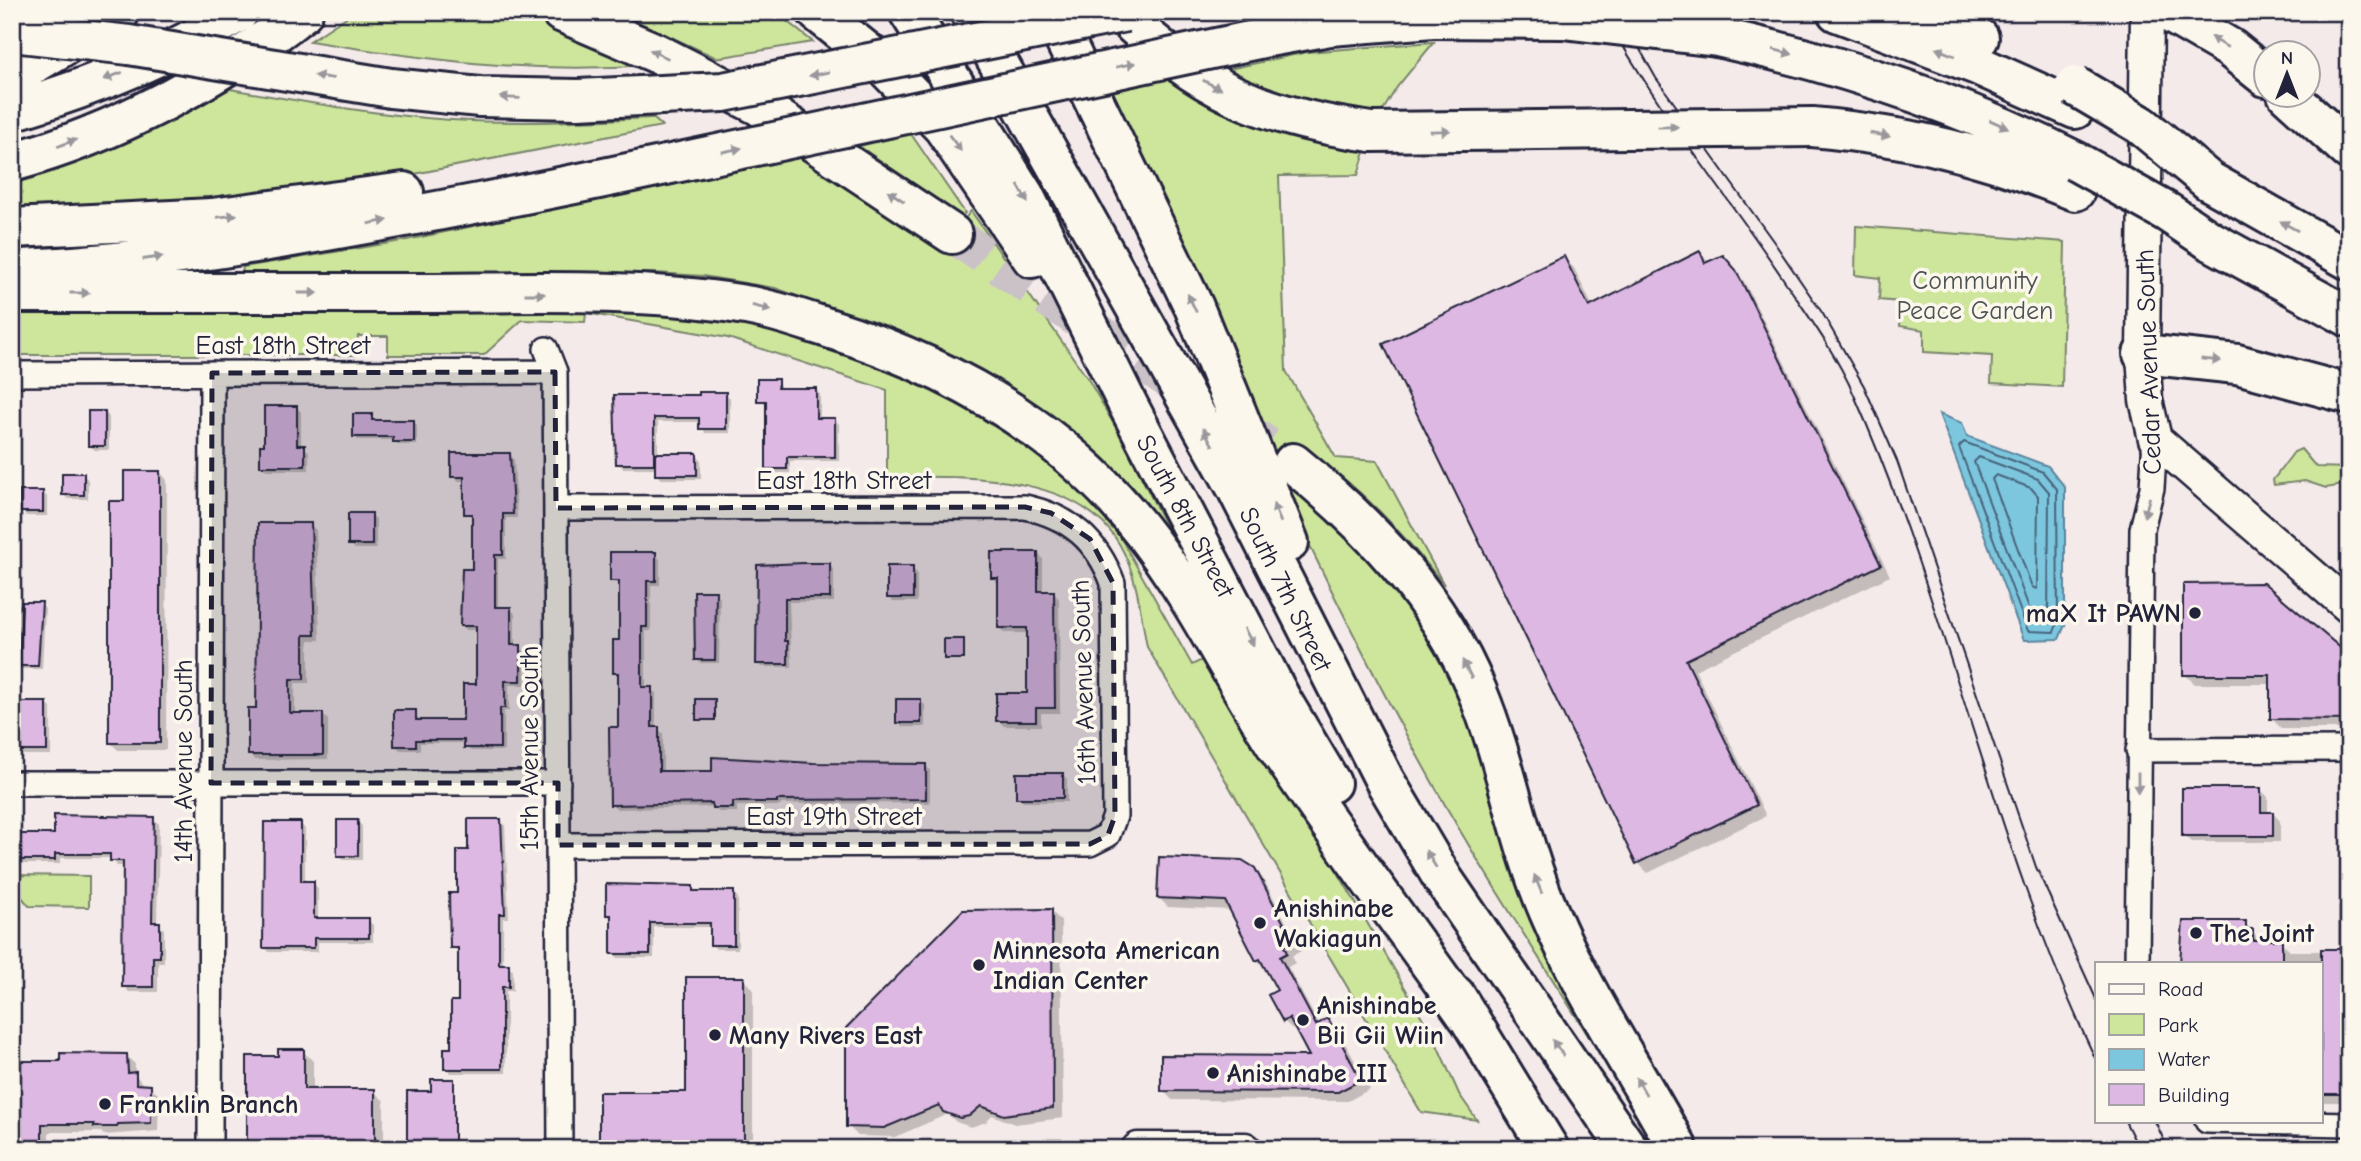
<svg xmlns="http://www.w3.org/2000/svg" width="2361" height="1161" font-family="'Comic Neue',sans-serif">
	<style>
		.green { fill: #cee69c; stroke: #78846c; stroke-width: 2 }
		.water { fill: #7dc7de; stroke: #59859d; stroke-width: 2 }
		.shadow { fill: #0003 }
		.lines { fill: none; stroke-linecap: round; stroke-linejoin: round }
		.shore { stroke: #46647c; stroke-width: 2 }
		.building { fill: #ddb8e2; stroke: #22223b; stroke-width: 2 }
		.motorway-tunnel { stroke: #cbc2c7; stroke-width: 38; stroke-dasharray: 38 19; stroke-linecap: butt }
		.minor-casing { stroke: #22223b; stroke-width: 28 }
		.secondary-casing { stroke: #22223b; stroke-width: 37 }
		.motorway-casing { stroke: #22223b; stroke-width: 44 }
		.minor { stroke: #fbf7ec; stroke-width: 23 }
		.secondary { stroke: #fbf7ec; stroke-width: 32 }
		.motorway { stroke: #fbf7ec; stroke-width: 38 }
		.tram { stroke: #22223b; stroke-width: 2 }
		.motorway-bridge-casing { stroke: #22223b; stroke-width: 44; stroke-linecap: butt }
		.motorway-bridge { stroke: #fbf7ec; stroke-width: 38 }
		.oneway { fill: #99979c }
		.marked { fill: #22223b; fill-opacity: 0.2; stroke: #22223b; stroke-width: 5; stroke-dasharray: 14 9; stroke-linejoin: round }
		.poi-dot { fill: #22223b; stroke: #fbf7ec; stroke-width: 2.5 }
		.labels { text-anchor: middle; stroke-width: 7; stroke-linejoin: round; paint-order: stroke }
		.park-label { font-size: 26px; fill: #4d5353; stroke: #fbf7ec }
		.street-label { font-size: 26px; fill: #22223b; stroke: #fbf7ec }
		.poi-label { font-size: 26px; font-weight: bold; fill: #22223b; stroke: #fbf7ec; text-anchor: start }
	</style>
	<rect width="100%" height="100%" fill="#f5eaea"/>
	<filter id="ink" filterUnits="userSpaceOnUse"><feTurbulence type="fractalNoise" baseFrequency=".0143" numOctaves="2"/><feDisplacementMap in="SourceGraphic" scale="14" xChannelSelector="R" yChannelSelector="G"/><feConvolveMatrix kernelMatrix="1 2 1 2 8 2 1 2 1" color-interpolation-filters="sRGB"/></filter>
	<g filter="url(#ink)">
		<!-- green -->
		<path class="green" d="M354 12H518L649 65C532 74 426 60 310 41Z
			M616 12H775L813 42 717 58Z
			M1434 42 1397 87 1379 117 1341 114 1215 72 1307 52Z
			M1176 77 1368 142 1358 175 1279 176 1286 371 1336 458 1377 461 1444 585C1403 533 1359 485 1304 449L1340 519 1434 633 1598 1031 1589 1037C1539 957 1486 878 1440 796 1312 570 1210 329 1102 94Z
			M230 89C303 102 376 115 451 120 518 124 585 121 653 118L662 126 316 193 12 218V174L170 119Z
			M911 134 965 213 962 216 859 146Z
			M812 155 943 246 971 211 1088 379 1120 435 1186 566 953 358 907 335 775 288 703 276 655 273H242L243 267 402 241Z
			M1856 226 2065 242 2062 387 1991 383 1992 356 1924 352V330L1900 326V302L1879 300 1880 278 1855 275Z
			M633 305 801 331 988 411 1074 483 1118 533 1192 665 1212 655 1434 1038 1459 1094 1477 1120 1421 1112 1147 647C1141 616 1138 582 1124 553 1086 471 962 476 887 477V390L728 338 586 313 585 322 522 320 484 355H388V336H358L356 355H12V308Z
			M2301 449 2316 467 2349 468V484L2326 488 2305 481 2274 485 2273 480 2294 452Z
			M12 875 89 876V907L29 906 12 885Z"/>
		<!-- water -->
		<path class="water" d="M1939 414 1962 423 1967 436 2048 466 2065 487V625L2059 639 2024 640Z"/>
		<!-- shadow -->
		<path class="shadow" d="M1700 253 1710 263 1733 268 1745 283 1890 576 1695 670 1766 816 1648 873 1638 863 1564 258 1574 268 1593 307Z
			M777 380 782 390H815L820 394V420H835L839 424V461H790V473H773L768 469V404L759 400Z
			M725 393 730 398V433H705L701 422H658V455H696L701 460V479H661L657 475V468H623L618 463 615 397H701Z
			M296 407 301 412V447L309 451V470H266L261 465 266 447Z
			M105 412 109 417V450H95L90 446Z
			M371 415 374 421H413L417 425V445H398L395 440H358L355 437Z
			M510 455 514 460 517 518H506V559H498V609H511L515 614V647L525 651V685H509V711H504V751H470L466 743H420V750H400L396 746 415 712 420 722H464L478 685V630H466L461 625 474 570V518L466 513V481H458L453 476Z
			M160 472 167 480 166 750H118L111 743 126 503Z
			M84 475 88 480V499H68L63 495Z
			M43 492 47 497V516H26L22 511Z
			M371 515 376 519V549H355L350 544Z
			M310 525 316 530 320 640H309V683H295V715H323L328 720V759L255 760 250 755 258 710Z
			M2349 534V552L2341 544Z
			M1038 553 1043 559V593H1054L1059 599 1060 713H1041V726H1004L998 720 1029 694V633H1005L999 628V584L993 578Z
			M655 554 660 559V585H651V631H646V688L656 693V729L663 733V772H714L813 764 925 765 930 770V803L781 804V806H737V812H719L713 807 617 809 612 804 620 729V678L614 672 621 642V585L612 581Z
			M829 565 834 570V602H789L792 667H762L757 663 759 567Z
			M912 568 917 573V602H893L889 597Z
			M715 593 720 598 719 663H701L696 659Z
			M12 604H41L45 609 42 669H12Z
			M964 641 965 660H948L946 658Z
			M2349 657V729H2282L2272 719V684H2195L2184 674Z
			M714 700 716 721H700L698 720Z
			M920 701 925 705V727H903L898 723Z
			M12 703H46L51 708V755H24L19 751V735H12Z
			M1063 775 1067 779V802H1023L1018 797Z
			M2260 789 2268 797V813H2273L2280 821V842H2191L2183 835Z
			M153 819 159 824 157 924 164 929V962H158V992H129L124 986V866H117L112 858H60V864H22L17 859 55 835Z
			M357 821 362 826V860H343L338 855Z
			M500 821 505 825 509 918H503V966L513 970V991H506V1073H451L446 1068 453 1050 460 1003V952L451 947 458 895 469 852Z
			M301 824 305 829V883H313L318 888V920H368L373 925V942H318V952H269L265 947Z
			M1254 869 1264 880 1301 951 1292 956 1295 963 1288 967 1319 1025 1328 1020 1338 1030 1370 1089 1348 1101 1172 1100 1163 1090 1312 1058 1297 1029 1293 1030 1284 1021 1279 991 1258 960 1231 910 1168 907 1159 898Z
			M692 888 697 893H734L738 898V949H716L711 944V927H654V958H618L613 953V920L607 915Z
			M2338 905 2349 906V1102H2321V963H2183L2184 923H2245L2261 941 2281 942 2290 951H2338Z
			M1051 911 1061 921 1063 1118 1015 1124 992 1115 986 1122 971 1127 956 1122 948 1114 895 1137 858 1136 848 1126Z
			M743 979 753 989V1149H602L688 1094Z
			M303 1051 313 1061V1091H374L384 1101V1149H253L249 1145 279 1058Z
			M126 1056 135 1064V1074L144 1086 150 1087 159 1095 158 1131 104 1135 101 1132H49V1149H12V1068Z
			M453 1081 455 1149H408Z"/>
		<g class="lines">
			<!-- shore -->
			<path class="shore" d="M1964 442 2043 472 2057 489 2058 622 2054 632 2028 631 1959 447Z
				M1979 457 2038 479 2049 492 2048 623 2034 621 1974 462Z
				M1996 475 2031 488 2038 496 2037 589 2032 587 1992 479Z"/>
		</g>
		<!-- building -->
		<path class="building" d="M1700 251 1705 263 1723 255 1736 270 1881 565 1686 660 1757 805 1636 864 1383 344 1564 256 1589 307Z
			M757 379H778V388H816V418H835V457H787V469H766V401H757Z
			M699 392H726V429H699V418H654V464H616L614 395H699Z
			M264 406H297V445H305V466H260V445H264Z
			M88 411H105V446H88Z
			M353 414H372V420H414V442H393V437H353Z
			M451 453H510L513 514H503V555H495V607H511V645H521V681H505V708H500V748H464V740H416V746H394V710H416V720H463V684H476V626H460L462 569H472V514H464V477H451Z
			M655 453H697V475H655Z
			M124 471H160V743H109V501H124Z
			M62 473H84V495H62Z
			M20 491H43V512H20Z
			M348 513H372V545H348Z
			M258 523H311L315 635H304V679H290V713H323V755H248V708H256Z
			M610 552H656V581H647V627H642V687H652V727H659V771H712V757L813 763 926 764V799L777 800V802H733V808H712V803L610 805 609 727H618V673H613V640H619V581H610Z
			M991 552H1038V591H1054L1055 708H1036V721H996V693H1027V628H998V578H991Z
			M804 563H830V598H785V641H788V664H756L757 565Z
			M887 566H913V598H887Z
			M2264 583 2349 655V720L2270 719V675H2183V584Z
			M694 591H716L715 660H695Z
			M22 602H42L38 666H19Z
			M944 639H964V659H944Z
			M696 699H715V720H696Z
			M896 699H921V723H896Z
			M18 702H47V751H18Z
			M1016 773H1063V798H1016Z
			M2182 788H2261V812H2273V836H2182Z
			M54 815 154 817 152 922H160V957H153V987H122L123 861H110V854H55V860H15V834H54Z
			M468 819H501L505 914H499V964H509V987H502V1069H444V1048H451V1001H458V948H450L449 893H457V850H468Z
			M337 820H358V856H337Z
			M264 822H301V881H314V918H369V938H314V948H263Z
			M1159 857 1242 860 1255 868 1293 941 1284 946 1287 953 1280 957 1316 1025 1328 1018 1361 1080 1338 1092 1161 1091V1055L1309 1056 1289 1018 1283 1022 1268 995 1277 990 1260 959 1256 961 1225 901 1157 898Z
			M606 884 693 886V891H734V945H710V923H650V954H611V915H606Z
			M1052 909 1053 1108 1004 1115 981 1106 969 1116 960 1118 943 1112 939 1105 884 1128 846 1127V1028L963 910Z
			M2183 921H2246V929H2253V940H2282V963H2180Z
			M2321 949H2349V1094H2321Z
			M686 977H744V1148H599V1092H686Z
			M278 1049H304V1089H375V1146H247V1056H278Z
			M60 1053 127 1054 128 1073 136 1072V1084L151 1085V1123L118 1124 117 1127H94V1124H42V1149H12V1088H17V1061H60Z
			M431 1079H454V1149H407V1091H431Z"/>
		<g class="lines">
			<!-- motorway-tunnel -->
			<path class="motorway-tunnel" d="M952 234 1293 463"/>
			<defs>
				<path id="minor" d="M546 349 555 372 560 1149
					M12 374 555 372
					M556 508 1025 507C1070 517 1097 540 1113 583L1115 816 1108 835 1090 844 558 845
					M2138 750 2349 749
					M12 783H558
					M2137 963 2142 529 2152 488 2155 439
					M2207 1121 2349 1124
					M210 1149 212 373"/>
				<path id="secondary" d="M2147 12 2143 354 2146 400 2155 439 2349 607
					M1138 1149H1245"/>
				<path id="motorway" d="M561 12 656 53 758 105 952 234
					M817 12 882 64 943 127 1032 258
					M909 12 1024 195 1127 403 1281 699 1331 783
					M970 12 1236 487 1385 781 1443 879 1628 1149
					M1051 12 1194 307 1289 542
					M1120 12C1198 89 1264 118 1372 132
					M1837 12 1977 65 2075 109
					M1919 12 1979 38
					M2168 12 2230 48 2266 77
					M1268 37 1330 26 1433 18
					M1717 37C1842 64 1960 103 2075 161
					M12 77 120 12
					M391 88 480 97 578 99
					M2287 94 2349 150
					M12 111C92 87 169 57 239 12
					M1812 127C1910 136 1985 154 2075 191
					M12 162C115 134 219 78 303 12
					M2209 181 2349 260
					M12 228 212 218 404 192
					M2209 240 2349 317
					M22 269C130 264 237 247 343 228 451 209 558 188 666 165
					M12 293C144 293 275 293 407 293 517 293 630 287 739 304 768 308 797 318 825 327 934 361 1036 413 1115 499 1187 577 1224 666 1281 753 1341 843 1406 929 1468 1017
					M2143 354 2237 364 2349 394
					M1293 463C1370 526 1439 598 1477 691 1507 763 1518 840 1549 912 1584 995 1635 1069 1678 1149
					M1455 995 1549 1149"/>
			</defs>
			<!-- minor casing -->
			<use href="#minor" class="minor-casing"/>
			<!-- secondary casing -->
			<use href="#secondary" class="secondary-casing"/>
			<!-- motorway casing -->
			<use href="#motorway" class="motorway-casing"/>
			<!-- minor -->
			<use href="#minor" class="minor"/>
			<!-- secondary -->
			<use href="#secondary" class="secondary"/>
			<!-- motorway -->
			<use href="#motorway" class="motorway"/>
			<!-- tram -->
			<path class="tram" d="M1604 12C1654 107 1724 190 1784 280 1809 317 1836 354 1854 395 1950 611 1994 849 2097 1062
				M1619 12 1656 78 1776 245 1823 314 1864 386 1897 461 2036 867 2097 1001
				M2125 1121 2139 1149
				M2155 1121 2168 1149"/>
			<defs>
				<path id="motorway-bridge" d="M1433 18 1563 19 1717 37
					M12 32 129 45 391 88
					M2075 86 2141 125 2209 181
					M578 99 723 92 1126 12
					M1372 132 1812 127
					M2075 161 2167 212 2209 240
					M666 165 1268 37"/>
			</defs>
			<!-- motorway-bridge casing -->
			<use href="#motorway-bridge" class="motorway-bridge-casing"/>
			<!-- motorway-bridge -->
			<use href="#motorway-bridge" class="motorway-bridge"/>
		</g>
		<!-- one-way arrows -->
		<defs><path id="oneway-solid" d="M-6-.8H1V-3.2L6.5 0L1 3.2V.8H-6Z" transform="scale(1.75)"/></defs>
		<g class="oneway">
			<use href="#oneway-solid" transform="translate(2219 42) rotate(-148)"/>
			<use href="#oneway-solid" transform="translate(1783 52) rotate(14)"/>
			<use href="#oneway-solid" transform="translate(1945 52) rotate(-158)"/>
			<use href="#oneway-solid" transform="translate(659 54) rotate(-155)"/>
			<use href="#oneway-solid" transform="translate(1126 65) rotate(-12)"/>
			<use href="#oneway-solid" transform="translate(819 74) rotate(169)"/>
			<use href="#oneway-solid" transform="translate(113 76) rotate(159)"/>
			<use href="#oneway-solid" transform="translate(324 77) rotate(-171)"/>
			<use href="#oneway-solid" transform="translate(1212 85) rotate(28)"/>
			<use href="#oneway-solid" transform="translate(510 98) rotate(-178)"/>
			<use href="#oneway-solid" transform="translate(1999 124) rotate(23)"/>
			<use href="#oneway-solid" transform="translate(1668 127) rotate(-1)"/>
			<use href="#oneway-solid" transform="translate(1440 131) rotate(-1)"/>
			<use href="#oneway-solid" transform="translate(1880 135) rotate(10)"/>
			<use href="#oneway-solid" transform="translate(67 143) rotate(-21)"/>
			<use href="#oneway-solid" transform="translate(955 143) rotate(53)"/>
			<use href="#oneway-solid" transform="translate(732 150) rotate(-12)"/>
			<use href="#oneway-solid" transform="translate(1023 194) rotate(61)"/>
			<use href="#oneway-solid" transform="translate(896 196) rotate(-146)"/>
			<use href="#oneway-solid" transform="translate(227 216) rotate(-7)"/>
			<use href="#oneway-solid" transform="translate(378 222) rotate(-10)"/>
			<use href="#oneway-solid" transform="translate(2289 226) rotate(-151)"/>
			<use href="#oneway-solid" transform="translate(153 258) rotate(-8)"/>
			<use href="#oneway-solid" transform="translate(80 293)"/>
			<use href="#oneway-solid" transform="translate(308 293)"/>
			<use href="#oneway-solid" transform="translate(535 294)"/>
			<use href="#oneway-solid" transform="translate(1192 303) rotate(-115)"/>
			<use href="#oneway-solid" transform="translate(762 308) rotate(14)"/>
			<use href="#oneway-solid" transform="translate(2211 360) rotate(6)"/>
			<use href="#oneway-solid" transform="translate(1208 437) rotate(-119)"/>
			<use href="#oneway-solid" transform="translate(2147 507) rotate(105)"/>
			<use href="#oneway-solid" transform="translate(1277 513) rotate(-112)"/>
			<use href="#oneway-solid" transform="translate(1249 637) rotate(62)"/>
			<use href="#oneway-solid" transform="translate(1467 669) rotate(-117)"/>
			<use href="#oneway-solid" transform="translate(2138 783) rotate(90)"/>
			<use href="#oneway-solid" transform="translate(1431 859) rotate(-121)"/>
			<use href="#oneway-solid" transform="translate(1538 884) rotate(-112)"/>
			<use href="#oneway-solid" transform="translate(1558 1048) rotate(-125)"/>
			<use href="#oneway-solid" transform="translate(1641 1086) rotate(-120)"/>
		</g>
	</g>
	<!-- marked area -->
	<path class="marked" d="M555 372 556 508 1025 507 1051 513 1090 539 1113 583 1115 816 1108 835 1090 844 558 845V783H211L212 373Z"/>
	<!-- markers -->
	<g class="poi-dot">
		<circle cx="2195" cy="613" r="7"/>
		<circle cx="1260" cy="923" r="7"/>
		<circle cx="2196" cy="933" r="7"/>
		<circle cx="979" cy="965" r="7"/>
		<circle cx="1303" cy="1020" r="7"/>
		<circle cx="715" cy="1035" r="7"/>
		<circle cx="1213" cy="1073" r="7"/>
		<circle cx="105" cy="1104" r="7"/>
	</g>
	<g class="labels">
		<!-- park labels -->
		<g class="park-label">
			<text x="1975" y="289">Community<tspan x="1975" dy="30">Peace Garden</tspan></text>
		</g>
		<!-- street labels -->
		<g class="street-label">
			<text x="283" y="354">East 18th Street</text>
			<text transform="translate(2148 362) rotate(-92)" y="9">Cedar Avenue South</text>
			<text x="844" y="489">East 18th Street</text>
			<text transform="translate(1186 516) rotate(62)" y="9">South 8th Street</text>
			<text transform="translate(1286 589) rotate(64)" y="9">South 7th Street</text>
			<text transform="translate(1083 682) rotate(-92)" y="9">16th Avenue South</text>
			<text transform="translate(529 748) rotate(-90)" y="9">15th Avenue South</text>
			<text transform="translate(183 761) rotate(-90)" y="9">14th Avenue South</text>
			<text x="834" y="825">East 19th Street</text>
		</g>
		<!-- poi labels -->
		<g class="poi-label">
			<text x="2181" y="622" text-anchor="end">maX It PAWN</text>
			<text x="1274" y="917">Anishinabe<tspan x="1274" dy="30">Wakiagun</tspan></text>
			<text x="2210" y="942">The Joint</text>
			<text x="993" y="959">Minnesota American<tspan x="993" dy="30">Indian Center</tspan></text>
			<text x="1317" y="1014">Anishinabe<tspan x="1317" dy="30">Bii Gii Wiin</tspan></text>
			<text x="729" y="1044">Many Rivers East</text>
			<text x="1227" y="1082">Anishinabe III</text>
			<text x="119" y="1113">Franklin Branch</text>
		</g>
	</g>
	<!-- margin -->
	<rect width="2361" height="1161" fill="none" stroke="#fbf7ec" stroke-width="42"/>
	<rect x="21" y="21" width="2319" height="1119" fill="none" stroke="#22223b" stroke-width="2.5" filter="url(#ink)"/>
	<!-- legend -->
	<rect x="2095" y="962" width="228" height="161" fill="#fbf7ec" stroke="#a4a2a5" stroke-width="2"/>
	<rect x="2109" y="984" width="35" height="10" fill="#fbf7ec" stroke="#a4a2a5" stroke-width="2"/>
	<text x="2158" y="996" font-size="21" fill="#22223b">Road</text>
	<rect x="2109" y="1014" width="35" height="21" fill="#cee69c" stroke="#a4a2a5" stroke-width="2"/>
	<text x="2158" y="1032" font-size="21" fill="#22223b">Park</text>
	<rect x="2109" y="1049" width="35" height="21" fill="#7dc7de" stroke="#a4a2a5" stroke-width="2"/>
	<text x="2158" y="1066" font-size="21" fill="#22223b">Water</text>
	<rect x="2109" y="1084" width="35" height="21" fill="#ddb8e2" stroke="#a4a2a5" stroke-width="2"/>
	<text x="2158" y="1102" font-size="21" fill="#22223b">Building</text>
	<!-- north arrow -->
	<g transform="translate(2287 74)"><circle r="33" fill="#fbf7ec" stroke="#a4a2a5" stroke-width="2"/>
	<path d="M0-5L12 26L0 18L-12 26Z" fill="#22223b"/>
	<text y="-10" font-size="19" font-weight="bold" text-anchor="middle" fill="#22223b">N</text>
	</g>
</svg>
